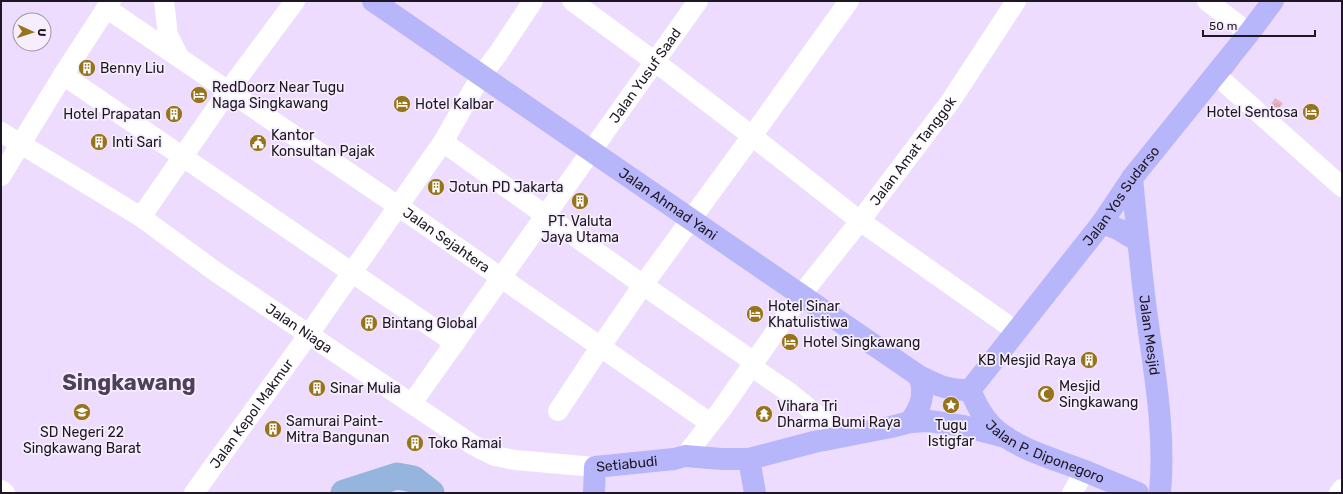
<svg xmlns="http://www.w3.org/2000/svg" width="1343" height="494" font-family="Rubik,sans-serif">
	<style>
		.park { fill: url(#park-tufts) }
		.lines { fill: none; stroke-linecap: round; stroke-linejoin: round }
		.river { stroke: #95b5de; stroke-width: 27 }
		.minor { stroke: #fff; stroke-width: 20 }
		.major { stroke: #b8b6fa; stroke-width: 22 }
		.labels { text-anchor: middle; stroke-width: 3.5; stroke-linejoin: round; paint-order: stroke }
		.poi-label { font-size: 14px; fill: #1e1723; stroke: #f6eefc; text-anchor: start }
		.street-label { font-size: 14px; fill: #1e1723; stroke: #f6eefc }
		.town-label { font-size: 22px; font-weight: bold; fill: #4e3f5a; stroke: #f6eefc }
	</style>
	<defs>
		<pattern id="park-tufts" width="24" height="20" patternUnits="userSpaceOnUse"><rect width="24" height="20" fill="#e7b5c0"/><path d="M3 7l-1-3M5 7V3M7 7l1-3M15 17l-1-3M17 17v-4M19 17l1-3" fill="none" stroke="#c69ba5"/></pattern>
	</defs>
	<rect width="100%" height="100%" fill="#eedcfe"/>
	<!-- park -->
	<path class="park" d="M1235 58 1240 62 1229 77 1268 109 1275 98 1283 103 1271 121 1218 75Z"/>
	<g class="lines">
		<!-- river -->
		<path class="river" d="M344 493 397 476 413 479 431 493"/>
		<!-- minor -->
		<g class="minor">
			<path d="M164 1 168 35 179 57"/>
			<path d="M572 1 654 61 752 136 849 1"/>
			<path d="M1207 1 1249 33"/>
			<path id="s1" d="M106 8 398 206 710 423"/>
			<path d="M1215 74 1342 187"/>
			<path d="M63 75 455 343"/>
			<path id="s2" d="M1 132 141 217 216 272 473 445 495 456 515 460 595 467"/>
			<path d="M443 142 643 285 754 362"/>
			<path d="M1 176 63 75 111 1"/>
			<path d="M141 217 229 90 295 1"/>
			<path d="M752 367 790 393 843 436"/>
			<path id="s3" d="M412 403 698 1"/>
			<path d="M558 411 601 346 643 285 752 136 860 221 1016 331"/>
			<path id="s4" d="M685 456 721 410 801 295 860 221 950 102 1016 1"/>
			<path d="M1 490 5 493"/>
			<path id="s5" d="M194 493 309 334 443 142 481 76 497 55 533 1"/>
			<path d="M1072 493 1085 471"/>
			<path d="M1339 493 1342 489"/>
		</g>
		<!-- major -->
		<g class="major">
			<path id="s6" d="M373 1 919 376C939 386 946 390 970 390"/>
			<path id="s7" d="M1132 178C1136 219 1140 261 1145 302 1153 365 1166 429 1160 493"/>
			<path d="M1102 223 1118 229 1138 241"/>
			<path id="s8" d="M970 390 1102 223 1132 178 1249 33 1273 1"/>
			<path id="s9" d="M970 390C976 403 981 415 992 426 1015 449 1055 459 1085 471 1102 478 1120 486 1138 493"/>
			<path d="M910 422C921 407 926 394 919 376"/>
			<path d="M749 459 755 493"/>
			<path id="s10" d="M594 493 595 467 674 459 685 456 722 459H749L814 442 891 427 910 422 929 421 963 426 1006 437"/>
		</g>
	</g>
	<!-- icons -->
	<defs>
		<symbol id="building-disc" viewBox="-11 -11 22 22"><circle r="9.5" fill="#97731c" stroke="#f6eefc"/><path d="M-4-6H4V6H1V3H-1V6H-4ZM-2.5-4.3h1.7v1.8h-1.7ZM.8-4.3h1.7v1.8H.8ZM-2.5-1h1.7V.8h-1.7ZM.8-1h1.7V.8H.8Z" fill="#fff"/></symbol>
		<symbol id="hotel-disc" viewBox="-11 -11 22 22"><circle r="9.5" fill="#97731c" stroke="#f6eefc"/><path d="M-6-4.5h1.5V1H6V5H4.5V3h-9V5H-6ZM-4 0a1.8 1.8 0 1 1 3.6 0ZM.5 0V-2.5h3Q6-2.5 6 0Z" fill="#fff"/></symbol>
		<symbol id="civic-disc" viewBox="-11 -11 22 22"><circle r="9.5" fill="#97731c" stroke="#f6eefc"/><path d="M-.6-6.5H3V-4.5H.6V-3L4-1V1h2V6H-6V1h2V-1L-.6-3ZM-1.2 2.5V6h2.4V2.5Z" fill="#fff"/></symbol>
		<symbol id="mosque-disc" viewBox="-11 -11 22 22"><circle r="9.5" fill="#97731c" stroke="#f6eefc"/><path d="M3.5-4.9A6 6 0 1 0 3.5 4.9A5 5 0 1 1 3.5-4.9Z" fill="#fff"/></symbol>
		<symbol id="sight-disc" viewBox="-11 -11 22 22"><circle r="9.5" fill="#97731c" stroke="#f6eefc"/><path d="M0-6L1.8-2.2L6-1.7L2.9 1.2L3.7 5.4L0 3.3L-3.7 5.4L-2.9 1.2L-6-1.7L-1.8-2.2Z" fill="#fff"/></symbol>
		<symbol id="school-disc" viewBox="-11 -11 22 22"><circle r="9.5" fill="#97731c" stroke="#f6eefc"/><path d="M0-5L7-2L0 1L-7-2ZM-4 1L0 2.5L4 1V4Q0 6-4 4Z" fill="#fff"/></symbol>
		<symbol id="temple-disc" viewBox="-11 -11 22 22"><circle r="9.5" fill="#97731c" stroke="#f6eefc"/><path d="M0-6L5-2H3V0L6.5 2.5H4V6H1.5V3h-3V6H-4V2.5H-6.5L-3 0V-2H-5Z" fill="#fff"/></symbol>
	</defs>
	<g fill-rule="evenodd">
		<use href="#building-disc" x="77" y="58" width="20" height="20"/>
		<use href="#hotel-disc" x="189" y="85" width="20" height="20"/>
		<use href="#hotel-disc" x="392" y="94" width="20" height="20"/>
		<use href="#hotel-disc" x="1301" y="102" width="20" height="20"/>
		<use href="#building-disc" x="164" y="104" width="20" height="20"/>
		<use href="#building-disc" x="89" y="132" width="20" height="20"/>
		<use href="#civic-disc" x="248" y="133" width="20" height="20"/>
		<use href="#building-disc" x="426" y="177" width="20" height="20"/>
		<use href="#building-disc" x="570" y="191" width="20" height="20"/>
		<use href="#hotel-disc" x="745" y="304" width="20" height="20"/>
		<use href="#building-disc" x="359" y="313" width="20" height="20"/>
		<use href="#hotel-disc" x="780" y="332" width="20" height="20"/>
		<use href="#building-disc" x="1079" y="350" width="20" height="20"/>
		<use href="#building-disc" x="307" y="378" width="20" height="20"/>
		<use href="#mosque-disc" x="1036" y="384" width="20" height="20"/>
		<use href="#sight-disc" x="941" y="395" width="20" height="20"/>
		<use href="#school-disc" x="72" y="402" width="20" height="20"/>
		<use href="#temple-disc" x="754" y="404" width="20" height="20"/>
		<use href="#building-disc" x="263" y="419" width="20" height="20"/>
		<use href="#building-disc" x="405" y="433" width="20" height="20"/>
	</g>
	<g class="labels">
		<!-- poi labels -->
		<g class="poi-label">
			<text x="100" y="73">Benny Liu</text>
			<text x="212" y="92">RedDoorz Near Tugu<tspan x="212" dy="16">Naga Singkawang</tspan></text>
			<text x="415" y="109">Hotel Kalbar</text>
			<text x="1298" y="117" text-anchor="end">Hotel Sentosa</text>
			<text x="161" y="119" text-anchor="end">Hotel Prapatan</text>
			<text x="271" y="140">Kantor<tspan x="271" dy="16">Konsultan Pajak</tspan></text>
			<text x="112" y="147">Inti Sari</text>
			<text x="449" y="192">Jotun PD Jakarta</text>
			<text x="580" y="226" text-anchor="middle">PT. Valuta<tspan x="580" dy="16">Jaya Utama</tspan></text>
			<text x="768" y="311">Hotel Sinar<tspan x="768" dy="16">Khatulistiwa</tspan></text>
			<text x="382" y="328">Bintang Global</text>
			<text x="803" y="347">Hotel Singkawang</text>
			<text x="1076" y="365" text-anchor="end">KB Mesjid Raya</text>
			<text x="1059" y="391">Mesjid<tspan x="1059" dy="16">Singkawang</tspan></text>
			<text x="330" y="393">Sinar Mulia</text>
			<text x="777" y="411">Vihara Tri<tspan x="777" dy="16">Dharma Bumi Raya</tspan></text>
			<text x="286" y="426">Samurai Paint-<tspan x="286" dy="16">Mitra Bangunan</tspan></text>
			<text x="951" y="430" text-anchor="middle">Tugu<tspan x="951" dy="16">Istigfar</tspan></text>
			<text x="82" y="437" text-anchor="middle">SD Negeri 22<tspan x="82" dy="16">Singkawang Barat</tspan></text>
			<text x="428" y="448">Toko Ramai</text>
		</g>
		<!-- street labels -->
		<g class="street-label">
			<text dy="5" stroke="none"><textPath href="#s3" startOffset="402">Jalan Yusuf Saad</textPath></text>
			<text dy="5" stroke="none"><textPath href="#s4" startOffset="381">Jalan Amat Tanggok</textPath></text>
			<text dy="5" stroke="none"><textPath href="#s8" startOffset="246">Jalan Yos Sudarso</textPath></text>
			<text dy="5" stroke="none"><textPath href="#s6" startOffset="358">Jalan Ahmad Yani</textPath></text>
			<text dy="5" stroke="none"><textPath href="#s1" startOffset="412">Jalan Sejahtera</textPath></text>
			<text dy="5" stroke="none"><textPath href="#s2" startOffset="357">Jalan Niaga</textPath></text>
			<text dy="5" stroke="none"><textPath href="#s7" startOffset="158">Jalan Mesjid</textPath></text>
			<text dy="5" stroke="none"><textPath href="#s5" startOffset="98">Jalan Kepol Makmur</textPath></text>
			<text dy="5" stroke="none"><textPath href="#s9" startOffset="102">Jalan P. Diponegoro</textPath></text>
			<text dy="5" stroke="none"><textPath href="#s10" startOffset="58">Setiabudi</textPath></text>
		</g>
		<!-- town labels -->
		<g class="town-label">
			<text x="129" y="390">Singkawang</text>
		</g>
	</g>
	<!-- border -->
	<rect width="1343" height="494" fill="none" stroke="#1e1723" stroke-width="4"/>
	<!-- north arrow -->
	<g transform="translate(32 32) rotate(93)"><circle r="19" fill="#f6eefc" stroke="#a098a5"/>
	<path d="M0-3L7 15L0 10L-7 15Z" fill="#97731c"/>
	<text y="-6" font-size="11" font-weight="bold" text-anchor="middle" fill="#1e1723">U</text>
	</g>
	<!-- scale -->
	<path d="M1203 30v6h112v-6" fill="none" stroke="#1e1723" stroke-width="2"/>
	<text x="1209" y="30" font-size="12" fill="#1e1723" stroke="#f6eefc" stroke-width="3" paint-order="stroke">50 m</text>
</svg>
